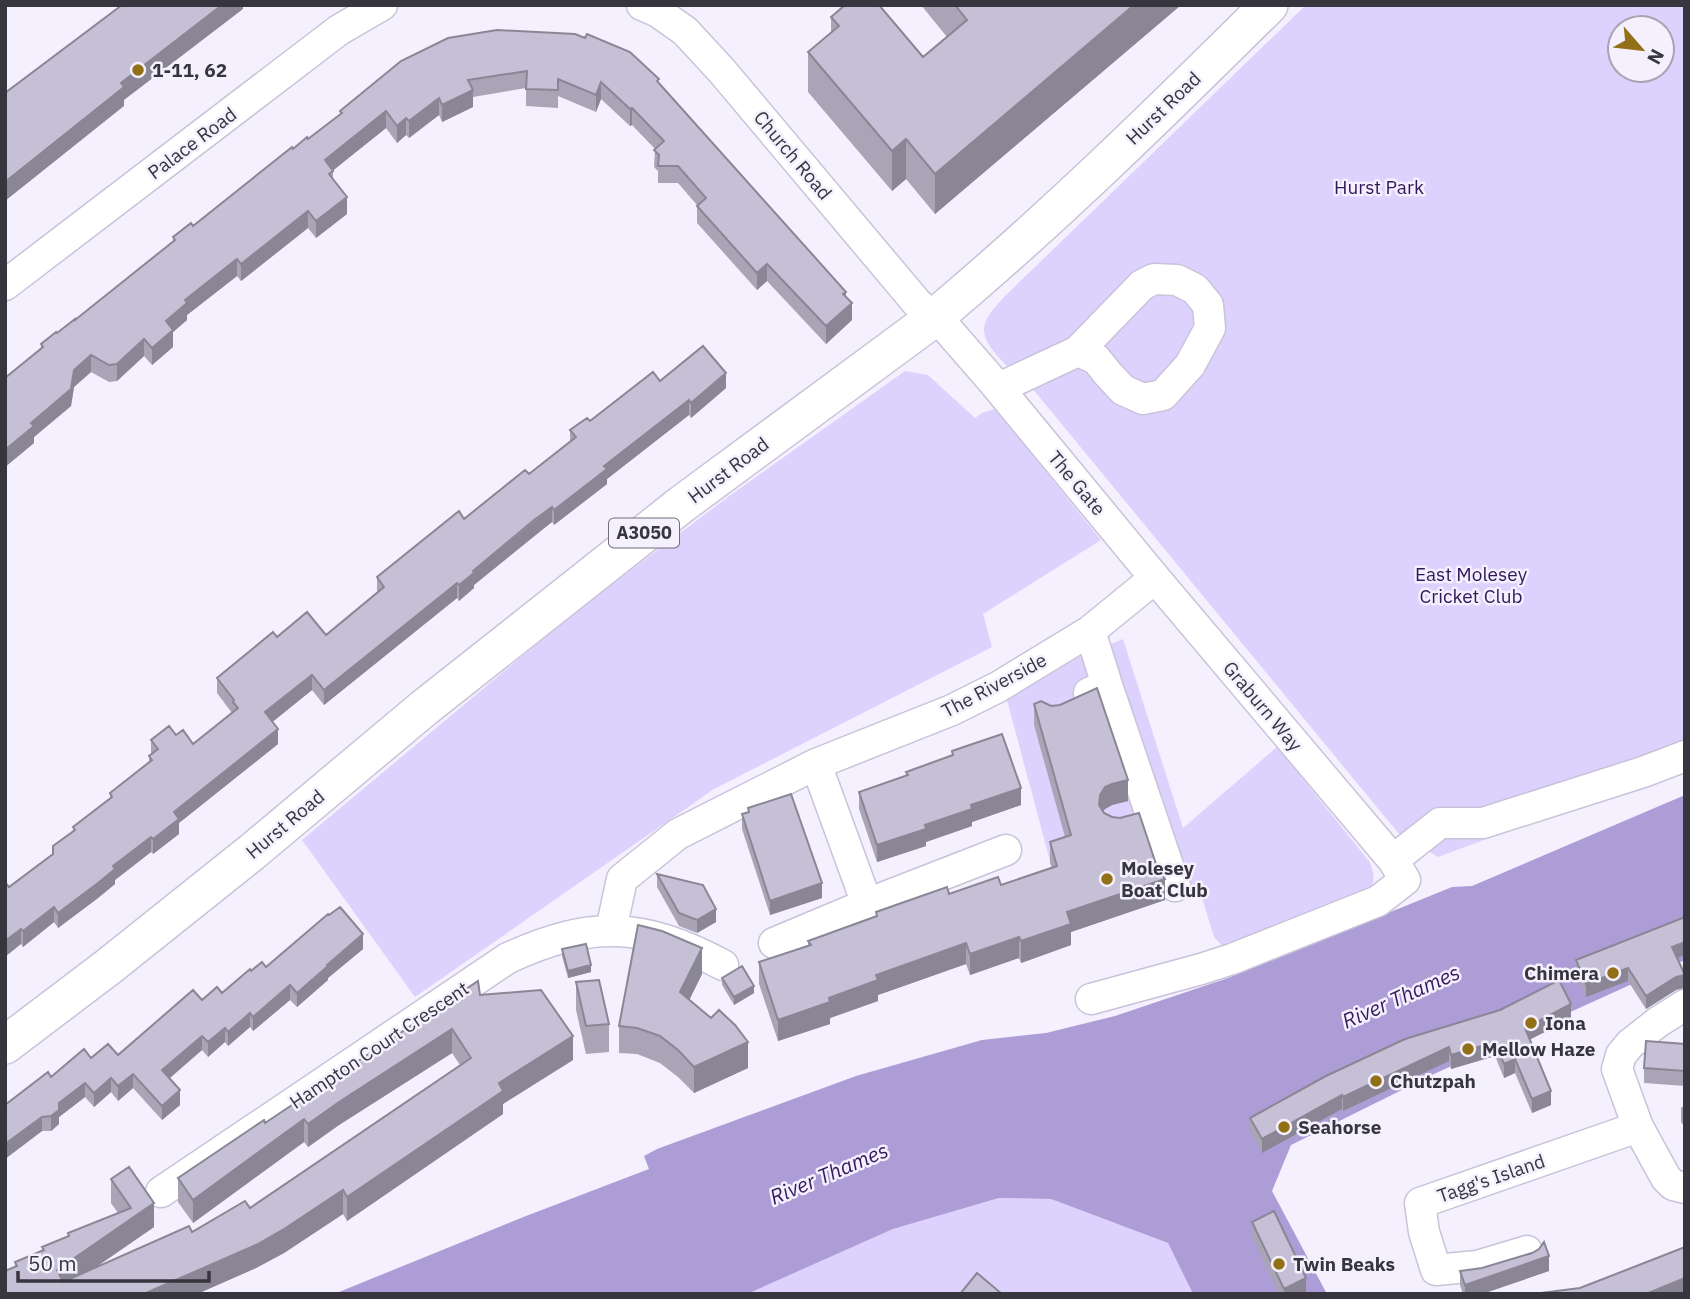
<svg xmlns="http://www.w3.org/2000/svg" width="1690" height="1299" font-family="'IBM Plex Sans',sans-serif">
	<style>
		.green { fill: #ddd2fe; fill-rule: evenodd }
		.water { fill: #ac9dd6 }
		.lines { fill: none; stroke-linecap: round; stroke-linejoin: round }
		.minor-casing { stroke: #c8c3d9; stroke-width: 33 }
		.major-casing { stroke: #c8c3d9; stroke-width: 40 }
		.minor { stroke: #fff; stroke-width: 30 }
		.major { stroke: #fff; stroke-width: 37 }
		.wall { fill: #a9a5b7 }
		.shaded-wall { fill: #8a8695 }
		.building { fill: #c5c0d5; stroke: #8a8695; stroke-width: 2 }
		.poi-dot { fill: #927017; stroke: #f4f0fe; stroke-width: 2.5 }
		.labels { text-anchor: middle; stroke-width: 5; stroke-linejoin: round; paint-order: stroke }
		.shield { fill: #f4f0fe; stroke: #706d78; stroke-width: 2 }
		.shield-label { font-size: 18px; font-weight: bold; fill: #37353e }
		.poi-label { font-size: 19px; font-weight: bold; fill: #37353e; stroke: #f4f0fe; text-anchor: start }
		.street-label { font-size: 19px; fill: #37353e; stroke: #f4f0fe }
		.park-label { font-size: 19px; fill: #31185a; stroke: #f4f0fe }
		.water-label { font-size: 21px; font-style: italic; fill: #351c5e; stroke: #f4f0fe }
	</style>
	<rect width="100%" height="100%" fill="#f4f0fe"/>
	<!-- green -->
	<path class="green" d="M1306 5H1685V765L1438 857 1399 834 1032 388C1018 375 982 348 984 328 986 315 997 305 1005 296ZM1620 28H1662V70H1620Z
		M905 371 928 375 975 418 982 413 995 409 1101 540 983 614 992 647 714 789 415 997 302 840 575 612 728 497Z
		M1123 639 1183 828 1277 747 1369 861C1377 879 1374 884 1364 900L1229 953 1214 937 1199 888 1069 932 1007 700 1079 657Z
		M999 1198 1051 1199 1168 1243 1193 1294H747L893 1229Z"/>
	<!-- water -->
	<path class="water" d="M1685 795V960L1436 1073 1291 1145 1272 1191 1327 1294H1193L1168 1243 1051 1199 999 1198 893 1229 747 1294H334L526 1216 649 1169 644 1156 657 1149 856 1076 982 1040 1046 1033 1115 1016 1228 978 1452 887 1472 886Z"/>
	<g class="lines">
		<defs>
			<path id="minor" d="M642 5 658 12 685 31 722 71 917 303 948 330 995 384 1155 578 1393 860 1405 880 1378 901 1232 959 1201 969 1091 999
				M5 285 339 30 382 5
				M999 388 1078 351 1142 285 1154 279 1177 280 1195 289 1208 305 1210 328 1190 365 1163 395 1143 399 1123 390 1108 374 1096 359 1078 351
				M1107 685 1175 886
				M1089 693 1107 685 1090 631
				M816 764 867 904 1006 850
				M1393 860 1440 823H1483L1643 772 1685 756
				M611 930 622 879 678 834 816 764 952 710 998 687 1090 631 1155 578
				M774 943 867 904
				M1685 1005 1658 1022 1630 1044 1621 1055 1617 1069 1638 1127 1666 1178 1673 1185 1685 1188
				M161 1192 508 958C592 920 642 922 723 965
				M1527 1251 1477 1266 1436 1270 1424 1232 1420 1203 1638 1127"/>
			<path id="major" d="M5 1045 108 967 252 852 424 708 682 504 934 318C1051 220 1160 113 1269 5"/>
		</defs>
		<!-- minor casing -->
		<use href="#minor" class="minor-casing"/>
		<!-- major casing -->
		<use href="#major" class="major-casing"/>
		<!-- minor -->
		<use href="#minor" class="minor"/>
		<!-- major -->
		<use href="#major" class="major"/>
	</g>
	<!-- wall -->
	<path class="wall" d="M921 5H1181L935 214 906 179 892 191 808 92V52L831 33V17L923 57 947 37Z
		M448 38 659 83 846 296 852 320 826 344 767 281 757 290 697 223V205L678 183H658V171L654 167 655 149 632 125 630 126 601 99 596 112 558 96V108L526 106V88L473 97V107L442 122 439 115 409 138 406 135 397 143 386 128 333 170V180L347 214 316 238 308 228 241 281 237 276 187 315V320L173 332V347L152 365 144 356 117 381 109 382 91 372 74 387 71 406 34 437V443L5 467V378L41 349V344L75 320 173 242V237L193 226 293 149 308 139 340 114V111Z
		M660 381 726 388 691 418 689 415 607 479V484L554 525 552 522 534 535 474 585V588L459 601 457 598 324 705 312 690 272 722 278 744 179 823V834L153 854 151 852 115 880V884L98 898 58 928 54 922 23 947 21 944 9 887 53 854 73 831V827L110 799V793L149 763V756L151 754V740L176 735 193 744 232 713 217 693V678L277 637 326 635 377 593V577L529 474 570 442V430L590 421Z
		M1034 704 1128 801 1112 805 1105 809 1103 811 1165 900 1071 932V945L1021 963 1019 958 970 975 966 964 878 995V1001L830 1018V1024L778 1041 759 984V962L808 945V941L876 916V912L949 894 1001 885 1052 868 1050 863V842L1065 837 1034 725Z
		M952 751 1021 805 972 822V826L926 842V846L877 862 859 809V792L906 776V772L952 755Z
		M748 808 822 898 770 915 742 829V814L748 812Z
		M657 874 716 922 697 933 679 926 657 887Z
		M363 949 328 978V980L297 1007 290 1000 253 1031 250 1027 228 1046 225 1042 208 1057 202 1050 169 1078 180 1105 162 1120 133 1088 118 1101 111 1092 94 1107 85 1097 59 1117V1124L51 1131H42L5 1159 51 1077 91 1058 118 1055 202 1000 222 993 251 971 266 967Z
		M562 949 591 972 568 978 562 956Z
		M1677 958 1676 990 1646 1009 1628 981 1586 997 1576 973V960Z
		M702 974 689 1000 748 1068 694 1093 678 1077 660 1063 637 1054 619 1053V1026Z
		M722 978 754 993 734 1005 722 985Z
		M576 982 609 1024V1052L586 1054 576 1010Z
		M480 995 573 1060 503 1104V1114L347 1221 343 1214 284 1253 256 1268 197 1294H5L15 1267V1262L42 1251V1247L68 1237V1233L118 1213 111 1203V1179L154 1227 93 1269 192 1232 250 1208 460 1065 452 1053 339 1125 308 1147 304 1142 193 1223 178 1202V1178L265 1123Z
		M1571 1019 1530 1039 1551 1105 1532 1113 1515 1073 1504 1078 1495 1056 1451 1069 1449 1061 1343 1111 1342 1109 1262 1153 1250 1132V1118L1326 1076Z
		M1685 1044V1086L1644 1083V1068Z
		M1685 1104V1127L1681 1122V1108Z
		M1252 1222 1306 1292 1303 1294H1279L1252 1236Z
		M1460 1271H1549L1482 1294H1463L1460 1285Z"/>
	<!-- shaded-wall -->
	<path class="shaded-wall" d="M222 5H243V9L124 100V106L5 201V182L121 83Z
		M1134 5H1181L935 214V174Z
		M601 82V99L596 112V95Z
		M473 90V107L442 122V105Z
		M439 98V115L409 138V121Z
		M632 108V125L630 126V109Z
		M386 111V128L325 177V160Z
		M406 118V135L397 143V126Z
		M906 139V179L892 191V151Z
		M347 197V214L316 238V221Z
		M308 211V228L241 281V264Z
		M237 259V276L187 315V320L173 332V347L152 365V348L166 321 185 300Z
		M767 264V281L757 290V273Z
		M846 292V309L852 303V320L826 344V326L843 294Z
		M144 339V356L117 381V364Z
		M91 355V372L74 387 71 406 34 437V443L5 467V450L31 423 74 370Z
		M726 373V388L691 418V403Z
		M689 400V415L607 479V484L554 525V510L604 466Z
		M552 507V522L474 585V588L459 601V585L473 571Z
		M457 583V598L324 705V690Z
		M312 675V690L265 728V712Z
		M278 729V744L179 823V834L153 854V839L174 812Z
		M1128 780V801L1112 805 1105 809 1100 816V795L1105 787 1112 784Z
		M1021 788V805L972 822V826L926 842V846L877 862V845L971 805Z
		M151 837V852L115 880V884L98 898 58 928V913L113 866Z
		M1165 879V900L1071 932V945L1021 963V941L1067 912Z
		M822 883V898L770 915V901Z
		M54 907V922L23 947V931Z
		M716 909V922L697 933V920Z
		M21 929V944L5 957V941Z
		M363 934V949L328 978V980L297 1007V993L327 965Z
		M1019 937V958L970 975V954Z
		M1685 942V955L1672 960V947Z
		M966 943V964L878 995V1001L830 1018V1024L778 1041V1020L876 975Z
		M702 948V974L680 1019V992Z
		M591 965V972L568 978V971Z
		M1628 968V981L1586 997V984Z
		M1685 975V988L1676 990 1646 1009V996L1676 977Z
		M290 985V1000L253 1031V1017Z
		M754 986V993L734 1005V997Z
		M1571 1004V1019L1525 1042V1028Z
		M250 1013V1027L228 1046V1032Z
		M225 1028V1042L208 1057V1042Z
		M452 1029V1053L339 1125 308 1147V1124L339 1102Z
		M202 1036V1050L162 1085V1070Z
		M573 1036V1060L503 1104V1114L347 1221V1197L499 1083Z
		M748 1042V1068L694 1093V1067Z
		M1495 1042V1056L1451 1069V1055Z
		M1449 1047V1061L1343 1111V1097Z
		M1515 1059V1073L1504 1078V1064Z
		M133 1074V1088L118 1101V1086Z
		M111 1078V1092L94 1107V1093Z
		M85 1083V1097L59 1117V1124L51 1131V1116L59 1103Z
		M180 1090V1105L162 1120V1106Z
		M1551 1091V1105L1532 1113V1099Z
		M1342 1095V1109L1262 1153V1139Z
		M42 1117V1131L5 1159V1144Z
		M304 1119V1142L193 1223V1200Z
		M343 1190V1214L284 1253 256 1268 197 1294H146Z
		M154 1203V1227L57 1294V1270Z
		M1549 1256V1271L1482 1294H1465V1285Z
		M1306 1278V1292L1303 1294H1284V1289Z
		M1685 1278V1294H1646Z"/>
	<!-- building -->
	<path class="building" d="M122 5H222L121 83 124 87 5 182V93Z
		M845 5H879L923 57 967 20 955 5H1134L935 174 906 139 892 151 808 52 839 26 831 17Z
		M497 30 575 34 585 38 587 34 630 52 659 79 657 81 846 292 843 294 852 303 826 326 767 264 757 273 697 206 706 198 678 166H658L659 155 654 150 664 141 632 108 630 109 601 82 596 95 558 79V90L526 89 527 71 468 80 473 90 442 105 439 98 409 121 406 118 397 126 386 111 325 160 333 171 329 174 347 197 316 221 308 211 241 264 237 259 185 300 187 303 166 321 173 330 152 348 144 339 117 364 109 365 91 355 74 370 71 389 31 423 34 426 5 450V378L43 347 41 344 56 332 57 333 75 319V320L175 240 173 237 191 223 193 226 292 147 293 149 307 137 308 139 342 113 340 111 401 61 448 38Z
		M703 346 726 373 691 403 689 400 604 466 607 469 554 510 552 507 534 520 473 571 474 573 459 585 457 583 324 690 312 675 265 712 278 729 174 812 179 819 153 839 151 837 113 866 115 869 98 883 58 913 54 907 23 931 21 929 5 941V882L9 887 53 854V846L75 830 73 827 112 797 110 793 152 760 149 756 158 749 151 740 169 726 176 735 183 730 193 744 238 708 233 702 234 700 217 678 273 632 277 637 307 612 326 635 384 587 377 577 459 511 464 519 525 470 529 474 576 437 570 430 587 418 590 421 653 372 660 381Z
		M1097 688 1128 780 1112 784 1105 787 1100 795 1099 805 1104 813 1112 817 1120 818 1139 813 1158 870 1165 879 1067 912 1071 924 1021 941 1019 937 970 954 966 943 876 975 878 980 829 998 830 1002 778 1020 759 962 811 945 808 941 877 916 876 912 947 887 949 894 998 877 1001 885 1057 866 1050 842 1071 835 1034 704 1041 701 1051 706 1060 705Z
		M1002 734 1021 788 971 805 972 809 925 825 926 829 877 845 859 792 908 775 906 772 953 755 952 751Z
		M791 794 822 883 770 901 742 814 749 812 748 808Z
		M657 874 703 885 716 909 697 920 679 913Z
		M340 907 363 934 327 965 328 966 297 993 290 985 253 1017 250 1013 228 1032 225 1028 208 1042 202 1036 162 1070 180 1090 162 1106 133 1074 118 1086 111 1078 94 1093 85 1083 59 1103V1110L51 1116 42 1117 5 1144V1105L48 1072 51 1077 84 1049 91 1058 108 1044 118 1055 193 990 202 1000 217 987 222 993 250 969 251 971 262 962 266 967 328 914 329 915Z
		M1685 917V942L1672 947 1685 975 1676 977 1646 996 1628 968 1586 984 1576 960Z
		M638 925 662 931 702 948 680 992 711 1018 719 1010 735 1025 748 1042 694 1067 678 1050 660 1036 637 1028 619 1026Z
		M586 944 591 965 568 971 562 949Z
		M742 966 754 986 734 997 722 978Z
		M599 980 609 1024 586 1026 576 982Z
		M1559 980 1571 1004 1525 1028 1551 1091 1532 1099 1515 1059 1504 1064 1495 1042 1451 1055 1449 1047 1343 1097 1342 1095 1262 1139 1250 1118 1326 1076 1405 1039 1500 1010Z
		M478 981 480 995 541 990 573 1036 499 1083 503 1091 347 1197 343 1190 284 1229 256 1245 146 1293V1294H5V1271L17 1266 15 1262 44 1250 42 1247 69 1236 68 1233 131 1208 111 1179 129 1167 154 1203 57 1270 63 1282 189 1226 192 1232 245 1201 250 1208 471 1058 452 1029 339 1102 308 1124 304 1119 193 1200 178 1178 264 1120 265 1123Z
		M1646 1041 1685 1044V1071L1644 1068Z
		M1274 1211 1306 1278 1284 1289 1252 1222Z
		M1544 1242 1549 1256 1465 1285 1460 1271 1482 1268 1532 1253 1539 1249Z
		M1685 1247V1278L1646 1294H1533L1580 1288Z
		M977 1273 1002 1294H960Z"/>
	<!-- markers -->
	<g class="poi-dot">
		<circle cx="138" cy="70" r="7"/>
		<circle cx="1107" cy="879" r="7"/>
		<circle cx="1613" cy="973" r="7"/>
		<circle cx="1531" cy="1023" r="7"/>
		<circle cx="1468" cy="1049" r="7"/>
		<circle cx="1376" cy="1081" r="7"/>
		<circle cx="1284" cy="1127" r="7"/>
		<circle cx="1279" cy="1264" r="7"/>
	</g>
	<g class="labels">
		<!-- shield labels -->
		<rect class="shield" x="609" y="518.5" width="70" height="29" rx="5"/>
		<g class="shield-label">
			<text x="644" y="539">A3050</text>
		</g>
		<!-- poi labels -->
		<g class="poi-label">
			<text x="152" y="77">1-11, 62</text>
			<text x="1121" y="875">Molesey<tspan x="1121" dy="22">Boat Club</tspan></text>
			<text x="1599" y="980" text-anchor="end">Chimera</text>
			<text x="1545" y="1030">Iona</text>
			<text x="1482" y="1056">Mellow Haze</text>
			<text x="1390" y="1088">Chutzpah</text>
			<text x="1298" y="1134">Seahorse</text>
			<text x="1293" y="1271">Twin Beaks</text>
		</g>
		<!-- street labels -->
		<g class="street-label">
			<text transform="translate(1163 108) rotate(-44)" y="7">Hurst Road</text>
			<text transform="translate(192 143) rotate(-37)" y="7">Palace Road</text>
			<text transform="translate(793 155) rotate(50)" y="7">Church Road</text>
			<text transform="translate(728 470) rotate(-37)" y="7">Hurst Road</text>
			<text transform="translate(1077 483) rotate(50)" y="7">The Gate</text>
			<text transform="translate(994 685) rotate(-28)" y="7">The Riverside</text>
			<text transform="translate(1263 706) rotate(50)" y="7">Graburn Way</text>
			<text transform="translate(285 824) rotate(-40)" y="7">Hurst Road</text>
			<text transform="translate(379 1045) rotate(-34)" y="7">Hampton Court Crescent</text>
			<text transform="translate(1491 1178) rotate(-19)" y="7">Tagg's Island</text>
		</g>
		<!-- park labels -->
		<g class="park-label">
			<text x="1379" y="194">Hurst Park</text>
			<text x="1471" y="581">East Molesey<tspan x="1471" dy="22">Cricket Club</tspan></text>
		</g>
		<!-- water labels -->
		<g class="water-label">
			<text transform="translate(1401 997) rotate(-24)" y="7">River Thames</text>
			<text transform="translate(829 1174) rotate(-23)" y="7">River Thames</text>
		</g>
	</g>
	<!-- border -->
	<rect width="1690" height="1299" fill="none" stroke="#37353e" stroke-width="14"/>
	<!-- north arrow -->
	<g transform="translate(1641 49) rotate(118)"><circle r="33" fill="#f4f0fe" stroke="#a8a5b1" stroke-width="2"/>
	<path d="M0-5L12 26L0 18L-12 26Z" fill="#927017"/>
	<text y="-10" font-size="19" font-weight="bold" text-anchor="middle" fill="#37353e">N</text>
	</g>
	<!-- scale -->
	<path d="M18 1271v10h191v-10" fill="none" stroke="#37353e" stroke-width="3.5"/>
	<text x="28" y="1271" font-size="21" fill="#37353e" stroke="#f4f0fe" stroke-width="5" paint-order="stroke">50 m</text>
</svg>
